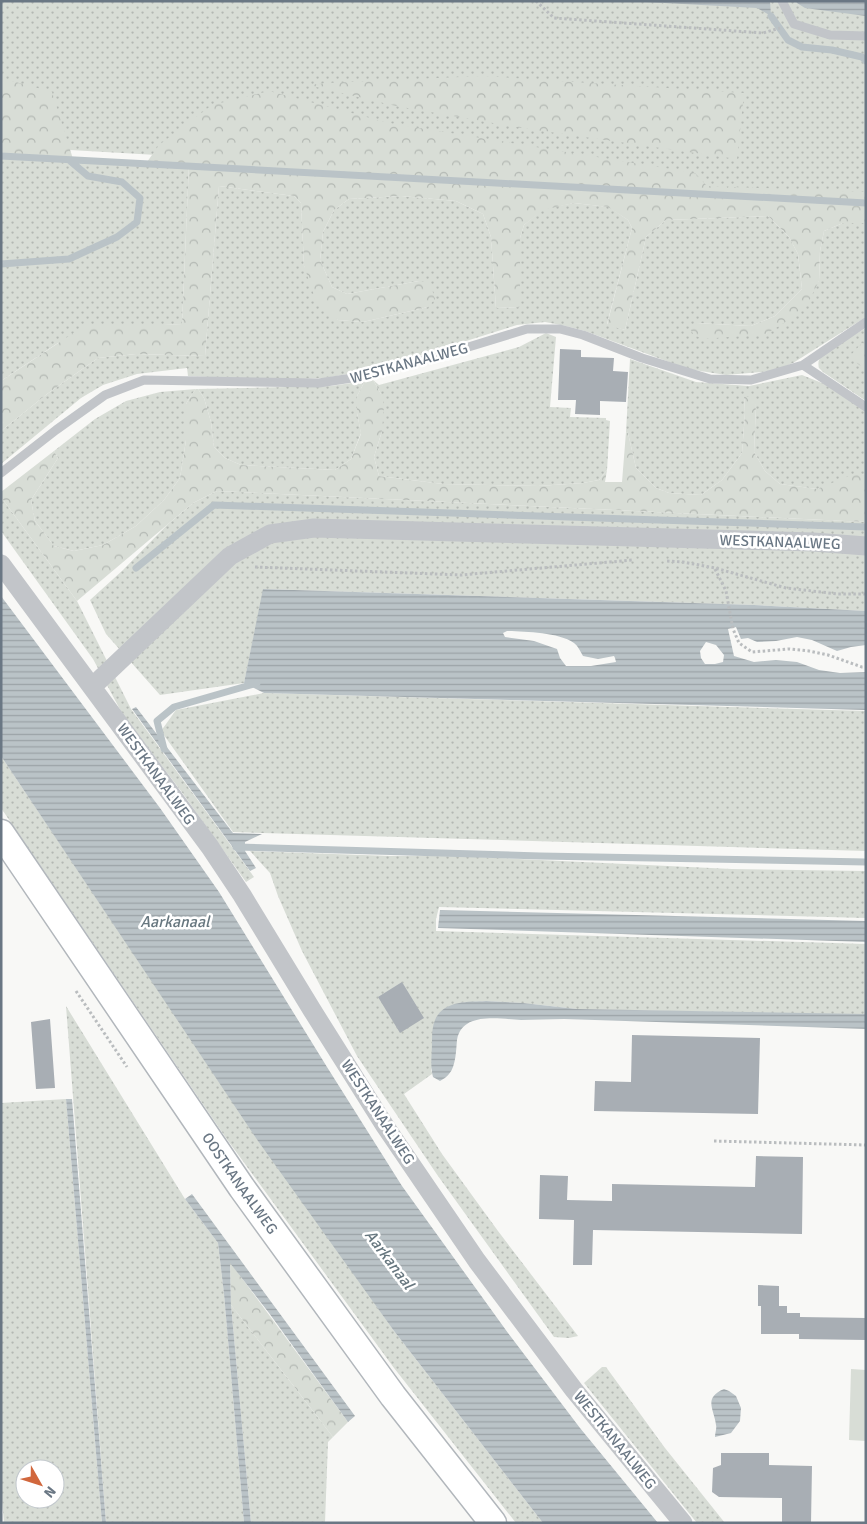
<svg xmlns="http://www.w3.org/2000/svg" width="867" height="1524" font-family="Signika,sans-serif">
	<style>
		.grass { fill: url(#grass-dots); fill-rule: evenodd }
		.forest { fill: url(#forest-crowns) }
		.park { fill: #d8ddd6 }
		.water { fill: url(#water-rules); fill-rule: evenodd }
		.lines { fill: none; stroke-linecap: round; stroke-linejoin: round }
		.stream { stroke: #bac3c7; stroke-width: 7 }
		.building { fill: #a8aeb4 }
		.secondary-casing { stroke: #b2b7bc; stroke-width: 29 }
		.path { stroke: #babdbf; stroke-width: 3; stroke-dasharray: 2.5 2.5; stroke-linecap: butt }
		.lane { stroke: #c2c5c9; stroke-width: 9 }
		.street { stroke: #c2c5c9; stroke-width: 19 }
		.secondary { stroke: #fff; stroke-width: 26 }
		.labels { text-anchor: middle; stroke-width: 5; stroke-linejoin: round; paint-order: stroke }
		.street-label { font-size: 15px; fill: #6a7784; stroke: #fff }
		.water-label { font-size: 16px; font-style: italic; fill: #67777f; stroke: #fff }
	</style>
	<defs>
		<pattern id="grass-dots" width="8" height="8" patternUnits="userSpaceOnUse" patternTransform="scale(1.25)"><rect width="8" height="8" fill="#d8ddd6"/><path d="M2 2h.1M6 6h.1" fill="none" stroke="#b3b8b3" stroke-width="1.8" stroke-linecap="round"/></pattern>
		<pattern id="forest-crowns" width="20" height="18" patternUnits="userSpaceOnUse" patternTransform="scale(1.25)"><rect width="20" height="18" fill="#d8ddd6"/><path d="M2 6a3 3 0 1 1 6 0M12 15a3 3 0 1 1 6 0" fill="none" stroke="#b3b8b3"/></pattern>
		<pattern id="water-rules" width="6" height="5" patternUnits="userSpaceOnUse" patternTransform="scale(1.25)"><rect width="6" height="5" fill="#bac3c7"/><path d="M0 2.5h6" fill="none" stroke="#9ba3a7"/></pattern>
	</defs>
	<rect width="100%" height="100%" fill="#f8f8f6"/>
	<!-- grass -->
	<path class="grass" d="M1 1H866V196L1 146Z
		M1 156 189 164 182 324 144 326 58 343 1 381Z
		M219 186 294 196 301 203 304 266 338 320 363 322 428 307 419 281 347 294 332 287 320 260 323 232 334 210 349 199 401 196 456 201 483 214 491 237 496 308 520 307V238L524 225 543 209 574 203 609 207 628 220 632 228 607 324 625 330 646 237 666 220 768 216 789 237 798 254 802 289 775 316 751 326 695 323 766 334 819 281 820 251 824 231 843 223H866V317L793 363 774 371 726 375 688 369 585 331 566 326 545 322 517 325 415 357 353 373 325 378 269 380 188 376 187 368 137 374 103 385 81 398 1 464V431L47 394 98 358 136 354 205 356Z
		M866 328V401L823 372 819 368C818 364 818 360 821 357 830 347 854 335 866 328Z
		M546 333 556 337 550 407 571 408 570 417 606 418V420L610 421 607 470 599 480 583 483 538 486 443 484 379 476 374 457 382 431 381 394 373 380 379 385 519 347Z
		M630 359 696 382 749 386 802 375 827 385 866 411V475L865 474 817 489 780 484 765 471 754 452 756 405 744 396 745 413 742 453 722 480 701 495 669 493 656 488 636 468 628 433 626 432Z
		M365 381 357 396V413L361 433 351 459 335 470 241 465 225 458 214 447 211 422 204 398 198 389 331 386Z
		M196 389 190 397 186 404V440L180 478 164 500 136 526 103 545 74 551 54 546 35 521 31 500 58 458 54 451 95 419 126 401 160 392Z
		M217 491 866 522V611L754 605 264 589 244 683 160 695 106 634 90 600 123 570 167 525 193 503Z
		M1 497 77 601 131 709 254 877 246 882 181 791 123 715 93 659 1 531Z
		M264 693 866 711V851L233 832 161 731 176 710Z
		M1 756 193 1042 394 1331 543 1523H516L394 1368 226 1138 1 808Z
		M250 851 391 856H456L732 869 866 871V918L439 907 436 919V931L866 944V1015L577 1009 523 1003 486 1001 458 1003 431 1070 432 1074 404 1094 442 1154 498 1231 578 1336 569 1338 554 1337 438 1176 357 1056 302 951 278 896 270 873Z
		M66 1006 185 1199 218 1243 224 1294 244 1523H106Z
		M66 1099 102 1523H4L1 1488V1103ZM25 1469H55V1499H25Z
		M231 1305 333 1437 328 1442 325 1523H251Z
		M602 1367H606L665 1448 725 1523H697L584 1383Z"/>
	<!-- forest -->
	<path class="forest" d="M483 76 744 93 737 159 522 128 396 106 308 85 328 83Z
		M1 78 52 92 73 159 1 156Z
		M269 91 389 123 695 173 707 186 866 192V223H843L824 231 820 251 819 281 810 299 792 318 766 334 703 339 694 335 690 329 695 323 751 326 775 316 802 289 798 254 789 237 768 216 666 220 646 237 625 330 607 325 632 228 628 220 608 207 574 203 543 210 524 225 520 238V307L496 308 491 237 483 214 456 201 401 196 349 199 334 210 323 232 320 260 332 287 347 294 419 281 430 283 435 299 428 307 363 322 338 320 316 301 304 266 301 203 294 196 219 186 205 356 136 354 98 358 47 394 1 431V381L84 326C116 322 150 326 182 324L189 164 147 162 159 145 212 105Z
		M862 343 866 345V370L849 357Z
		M373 380 381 394 384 405 382 431 374 457 379 476 443 484 538 486 583 483 599 480 607 470 605 482H622L626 432 628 433 636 468 656 488 669 493 701 495 722 480 742 453 745 413 744 396 754 398 756 405 754 452 765 471 780 484 817 489 849 476 865 474 866 522 217 491 193 503 77 601 1 497V492L54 451 58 458 31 500 35 521 54 546 74 551 103 545 136 526 164 500 180 478 186 440V404L190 397 196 389H198L204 398 211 422 214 447 225 458 241 465 335 470 351 459 361 434 357 413V396L365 381Z
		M230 1262 348 1422 333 1437 231 1305Z"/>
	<!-- park -->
	<path class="park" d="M851 1369 866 1370V1441L849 1440Z"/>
	<!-- water -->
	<path class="water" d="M627 1H770L771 16 757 8Z
		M796 1H866V16L805 8 797 3Z
		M263 589 754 605 866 611V645L851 647 837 651 812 640 797 637 776 641 757 642 748 638 741 639 736 627 728 629 734 656 754 662 776 660 797 662 819 670 840 673 866 672V710L264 693 244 683ZM507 631C526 632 558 632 574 643 578 646 580 651 583 656L598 659 614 656 615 658 616 662 591 666H566L560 658 557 649 534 641 505 637 503 633ZM706 642 716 645 724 655 723 662 715 664H705L701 658 700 651Z
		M1 596 160 808 219 892 327 1067 402 1186 508 1333 580 1428 658 1523H543L394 1331 258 1141 1 756Z
		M136 707 233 833 262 834 245 842V851L256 868 250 871 132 709Z
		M440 910 866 921V942L438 928Z
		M486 1001 523 1003 577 1009 866 1014V1029L564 1019C549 1019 535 1020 521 1020 500 1019 462 1011 457 1040 456 1050 456 1066 449 1074 447 1077 443 1079 440 1081L433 1077C430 1066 432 1054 432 1042 432 1037 432 1032 433 1027 438 1000 466 1002 486 1001Z
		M66 1099H72L106 1523H102Z
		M192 1194 355 1416 348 1422 269 1313 230 1263 231 1305 251 1523H244L224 1294 218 1243 185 1199Z
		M724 1389 729 1391 736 1396 741 1408 740 1421 731 1433 715 1437C715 1433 717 1428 716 1425 714 1409 703 1398 724 1389Z"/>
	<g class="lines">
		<!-- stream -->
		<path class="stream" d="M771 16 788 40 802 47 832 50 862 57 866 61
			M1 156 866 203
			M1 264 69 259 117 237 137 222 140 198 122 182 88 176 69 160
			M136 568 214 505 866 527
			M164 749 157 721 174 707 257 683
			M236 847 540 856 866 862"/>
	</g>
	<!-- building -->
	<path class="building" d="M560 349 581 350V357L614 358 613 371 628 372 626 402 600 401V415L575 414 576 400H558Z
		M402 982 424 1018 400 1033 378 997Z
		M50 1019 55 1088 36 1089 31 1022Z
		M632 1035 760 1038 758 1114 594 1111 595 1081 631 1082Z
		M756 1156 803 1157 802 1234 593 1230 592 1265H573L574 1220 539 1219 540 1175 568 1176 567 1200 612 1201V1184L755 1187Z
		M758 1285 779 1286V1306H787V1313H800V1317L866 1318V1340L799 1339V1334H761V1306H758Z
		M721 1453H769V1465L812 1466 811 1523H782V1498L719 1497 712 1492 713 1468 721 1465Z"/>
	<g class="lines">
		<defs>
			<g id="secondary">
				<path id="s1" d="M1 833 242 1188 393 1396 493 1523"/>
			</g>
		</defs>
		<!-- secondary casing -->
		<use href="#secondary" class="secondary-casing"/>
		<!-- path -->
		<path class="path" d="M536 1 554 18 763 33 780 28
			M667 561 683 562 715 568 786 588 838 594H866
			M255 567 461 575 633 560
			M715 569 726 591 733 629 739 643 752 652 789 649 809 651 828 655 862 667H866
			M76 991 127 1067
			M714 1141 866 1145"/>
		<!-- lane -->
		<path class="lane" d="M782 1 794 24 830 35 866 36
			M866 322 803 365 866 407
			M1 473 56 430 105 395 144 380 319 383 365 376 462 349 527 329H560L583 335 642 358 710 379 751 380 803 365"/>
		<!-- street -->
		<path class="street" d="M1 564 210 847 242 895 312 1010 385 1126 477 1261 574 1390 683 1523
			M92 687 230 556 270 534 314 528 813 542 866 546"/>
		<!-- secondary -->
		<use href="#secondary" class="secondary"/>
	</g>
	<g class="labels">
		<!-- street labels -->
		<g class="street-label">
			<text transform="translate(409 363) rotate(-15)" y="5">WESTKANAALWEG</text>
			<text transform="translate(780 542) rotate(2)" y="5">WESTKANAALWEG</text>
			<text transform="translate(156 774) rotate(54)" y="5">WESTKANAALWEG</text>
			<text transform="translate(378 1112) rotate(57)" y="5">WESTKANAALWEG</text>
			<text dy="5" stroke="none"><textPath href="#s1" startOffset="424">OOSTKANAALWEG</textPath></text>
			<text transform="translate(615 1440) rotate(51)" y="5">WESTKANAALWEG</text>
		</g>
		<!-- water labels -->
		<g class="water-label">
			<text x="175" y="927">Aarkanaal</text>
			<text transform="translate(390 1259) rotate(53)" y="6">Aarkanaal</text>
		</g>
	</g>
	<!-- border -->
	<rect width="867" height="1524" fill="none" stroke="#6a7784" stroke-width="5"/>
	<!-- north arrow -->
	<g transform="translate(40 1484) rotate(129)"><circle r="24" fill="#ffffff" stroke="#c3c9ce"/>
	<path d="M0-4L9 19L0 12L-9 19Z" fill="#d1673d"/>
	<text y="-8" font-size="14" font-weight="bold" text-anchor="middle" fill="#6a7784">N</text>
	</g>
</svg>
